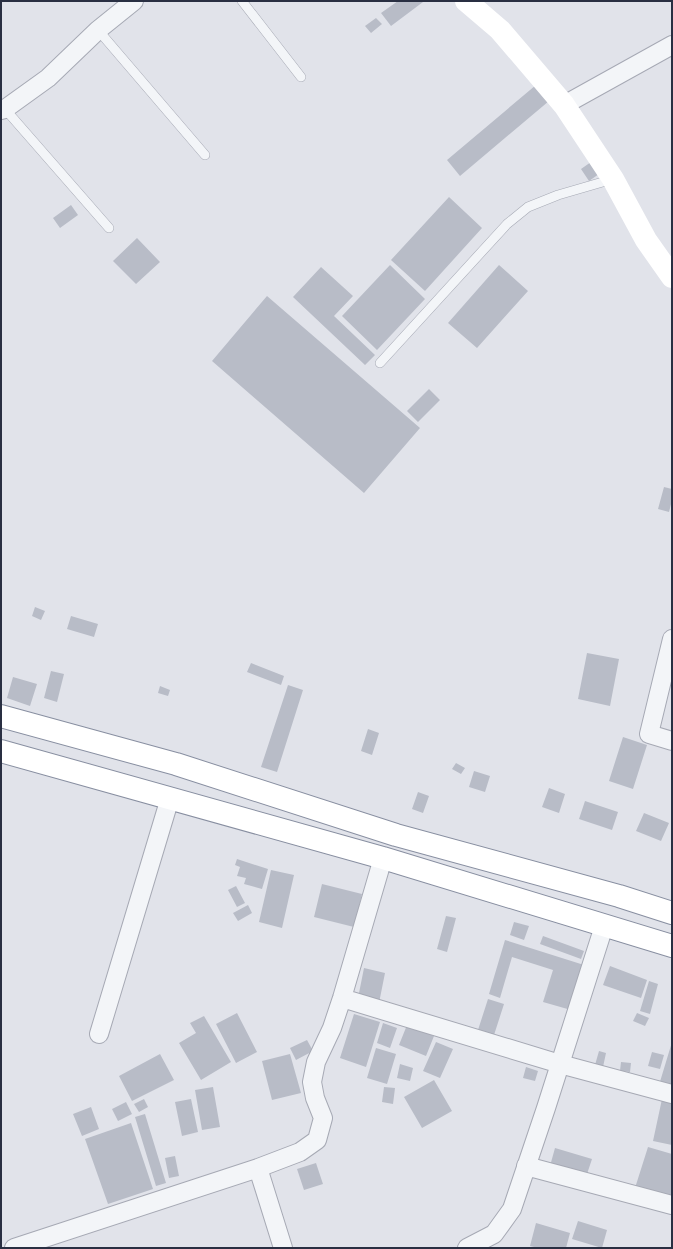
<svg xmlns="http://www.w3.org/2000/svg" width="673" height="1249" font-family="'PT Sans Narrow',sans-serif">
	<style>
		.building { fill: #b8bcc7 }
		.lines { fill: none; stroke-linecap: round; stroke-linejoin: round }
		.lane-casing { stroke: #a6a9b4; stroke-width: 10 }
		.street-casing { stroke: #a6a9b4; stroke-width: 20 }
		.highway-casing { stroke: #888fa1; stroke-width: 24 }
		.lane { stroke: #f3f5f8; stroke-width: 9 }
		.street { stroke: #f3f5f8; stroke-width: 18 }
		.secondary { stroke: #fff; stroke-width: 22 }
		.highway { stroke: #fff; stroke-width: 22 }
	</style>
	<rect width="100%" height="100%" fill="#e1e3ea"/>
	<!-- building -->
	<path class="building" d="M398 1H422L423 2 391 26 381 13Z
		M376 18 382 24 371 33 365 26Z
		M536 85 549 101 460 176 447 160Z
		M591 162 599 174 589 181 581 169Z
		M449 197 482 228 425 291 391 260Z
		M71 205 78 215 60 228 53 218Z
		M137 238 160 262 136 284 113 261Z
		M390 265 425 299 377 350 342 316Z
		M499 265 528 291 477 348 448 323Z
		M321 267 353 296 334 316 375 355 365 365 293 297Z
		M267 296 420 428 364 493 212 361Z
		M429 389 440 400 418 422 407 411Z
		M664 487 672 489V500L669 512 658 509Z
		M35 607 45 611 41 620 32 616Z
		M71 616 98 624 94 637 67 629Z
		M587 653 619 659 610 706 578 699Z
		M251 663 284 676 281 685 247 672Z
		M51 671 64 674 57 702 44 698Z
		M13 677 37 684 30 706 7 698Z
		M288 685 303 690 277 772 261 767Z
		M160 686 170 690 168 696 158 693Z
		M368 729 379 733 372 755 361 751Z
		M623 737 647 745 633 789 609 781Z
		M456 763 465 768 461 774 452 769Z
		M474 771 490 776 485 792 469 787Z
		M549 788 565 794 559 813 542 807Z
		M418 792 429 796 423 813 412 809Z
		M585 801 618 812 612 830 579 819Z
		M644 813 669 823 661 841 636 831Z
		M237 859 268 869 262 889 244 884 246 878 237 876 240 867 235 865Z
		M271 870 294 875 282 928 259 922Z
		M322 884 362 894 354 927 314 917Z
		M236 886 245 903 237 907 228 890Z
		M248 905 252 913 238 921 233 913Z
		M446 916 456 918 447 952 437 949Z
		M514 922 529 926 524 940 510 935Z
		M543 936 584 951 581 959 540 944Z
		M505 940 584 965 571 1010 543 1002 553 970 512 957 500 998 489 994Z
		M610 966 647 980 641 998 603 985Z
		M364 968 385 973 379 1003 358 998Z
		M649 981 658 984 650 1014 640 1011Z
		M488 999 504 1004 494 1035 478 1030Z
		M237 1013 257 1052 236 1063 216 1024Z
		M637 1013 649 1018 645 1026 633 1021Z
		M354 1014 380 1022 366 1067 340 1058Z
		M204 1016 231 1062 201 1080 179 1043 196 1033 190 1023Z
		M383 1023 397 1028 390 1048 377 1043Z
		M407 1025 434 1036 426 1056 399 1045Z
		M307 1040 313 1051 296 1060 290 1048Z
		M436 1042 453 1049 440 1078 423 1071Z
		M672 1042V1088L659 1085Z
		M376 1048 396 1054 387 1084 367 1078Z
		M599 1051 606 1053 603 1067 595 1065Z
		M652 1052 664 1055 660 1069 648 1066Z
		M160 1054 174 1080 132 1101 119 1076Z
		M290 1054 301 1093 272 1100 262 1061Z
		M621 1062 631 1063 630 1072 620 1071Z
		M400 1064 413 1068 410 1081 397 1078Z
		M526 1067 538 1071 535 1081 523 1078Z
		M434 1080 452 1111 422 1128 404 1097Z
		M213 1087 220 1127 202 1130 195 1090Z
		M384 1087 395 1088 393 1104 382 1102Z
		M144 1099 148 1107 139 1112 134 1104Z
		M191 1099 198 1132 182 1136 175 1102Z
		M662 1099 672 1101V1145L653 1141Z
		M126 1102 132 1114 118 1121 112 1109Z
		M91 1107 99 1129 82 1136 73 1114Z
		M145 1114 166 1183 156 1186 135 1117Z
		M131 1123 153 1189 108 1204 85 1139Z
		M648 1147 672 1154V1194L670 1199 635 1188Z
		M555 1148 592 1159 586 1177 550 1166Z
		M175 1156 179 1176 169 1178 165 1158Z
		M316 1163 323 1184 304 1190 297 1169Z
		M578 1221 607 1230 602 1248 572 1239Z
		M536 1223 570 1233 566 1248H538L530 1246Z"/>
	<g class="lines">
		<defs>
			<path id="lane" d="M242 1 301 77
				M98 30 205 155
				M5 109 109 228
				M380 363 507 224 528 207 558 195 613 179"/>
			<path id="street" d="M564 105 672 45
				M1 110 5 109 48 78 98 30 134 1
				M672 639 649 734 672 741
				M342 998 560 1064 672 1094
				M99 1034 170 798
				M526 1166 672 1205
				M258 1168 283 1248
				M14 1248 258 1168 300 1152 317 1140 323 1118 315 1098 312 1082 316 1062 332 1028 342 998 383 858
				M467 1248 494 1234 512 1209 546 1108 604 926"/>
			<path id="highway" d="M1 716 176 764 396 835 619 896 672 913
				M1 751 383 858 672 946"/>
		</defs>
		<!-- lane casing -->
		<use href="#lane" class="lane-casing"/>
		<!-- street casing -->
		<use href="#street" class="street-casing"/>
		<!-- highway casing -->
		<use href="#highway" class="highway-casing"/>
		<!-- lane -->
		<use href="#lane" class="lane"/>
		<!-- street -->
		<use href="#street" class="street"/>
		<!-- secondary -->
		<path class="secondary" d="M466 1 500 30 564 105 613 179 646 240 672 277"/>
		<!-- highway -->
		<use href="#highway" class="highway"/>
	</g>
	<!-- border -->
	<rect width="673" height="1249" fill="none" stroke="#292f42" stroke-width="4"/>
</svg>
